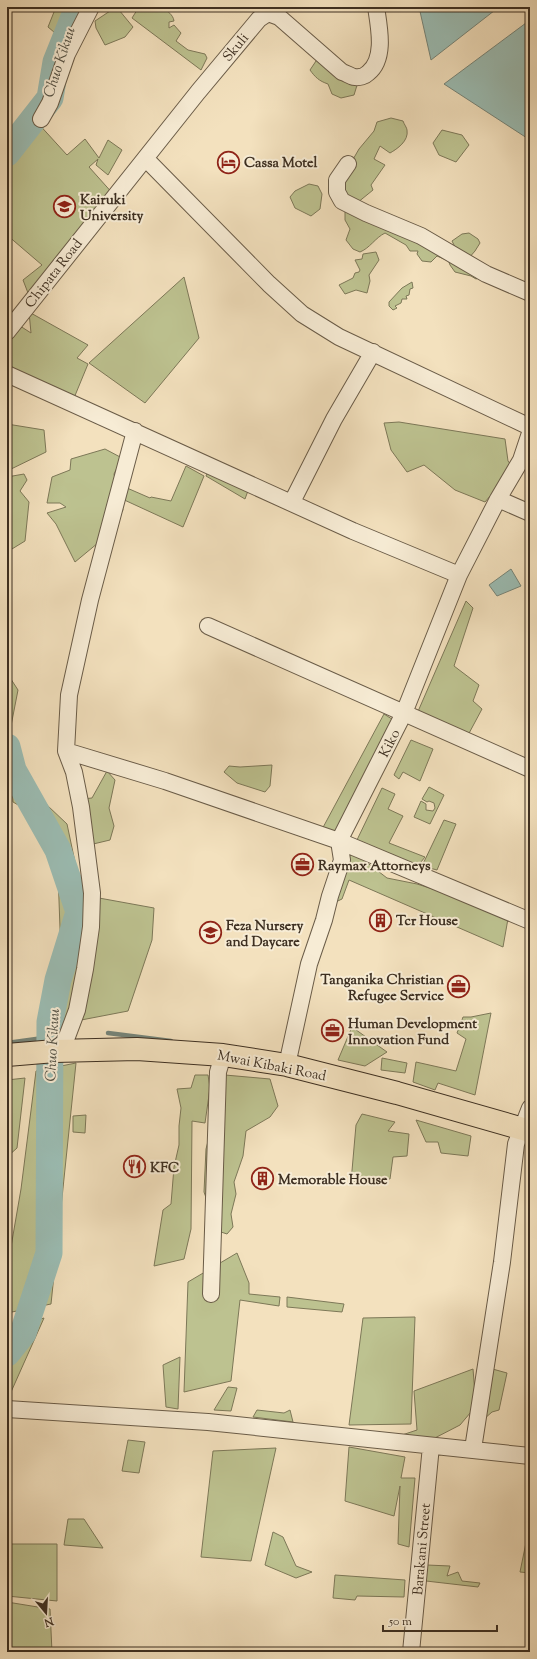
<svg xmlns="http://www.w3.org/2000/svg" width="537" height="1659" font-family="'Sorts Mill Goudy',serif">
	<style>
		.green { fill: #bdc290; stroke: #7d7858 }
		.water { fill: #9bbdb4; stroke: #758479 }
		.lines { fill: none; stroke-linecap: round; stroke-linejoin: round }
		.stream { stroke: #758479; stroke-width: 4.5 }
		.river { stroke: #9bbdb4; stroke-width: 27 }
		.minor-casing { stroke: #6a5c48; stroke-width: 18 }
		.primary-casing { stroke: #3d2f21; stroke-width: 24 }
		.minor { stroke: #f7ecd5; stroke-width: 16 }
		.primary { stroke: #f3e1be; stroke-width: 22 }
		.labels { text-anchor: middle; stroke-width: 4; stroke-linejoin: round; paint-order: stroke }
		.street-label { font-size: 14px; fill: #3d2f21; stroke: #f7ecd5 }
		.poi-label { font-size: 14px; font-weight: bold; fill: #3d2f21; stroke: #f7ecd5; text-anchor: start }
		.water-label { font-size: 15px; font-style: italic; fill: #545246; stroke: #f7ecd5 }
	</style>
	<rect width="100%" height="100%" fill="#f3e1be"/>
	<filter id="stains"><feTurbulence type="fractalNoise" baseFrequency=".005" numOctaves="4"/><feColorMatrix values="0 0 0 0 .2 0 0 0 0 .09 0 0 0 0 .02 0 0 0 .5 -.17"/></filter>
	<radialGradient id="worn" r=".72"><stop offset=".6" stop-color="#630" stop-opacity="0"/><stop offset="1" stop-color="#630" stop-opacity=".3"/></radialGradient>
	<!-- green -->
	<path class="green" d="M56 7H100V9L89 19 70 53 60 49 61 38 48 27Z
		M139 7H164C167 12 173 14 174 21L169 22V28L174 25 181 33 176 41 188 50 205 54 207 58 201 70 132 18Z
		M119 10 133 27 125 37 105 45 96 28 95 21 110 11Z
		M318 58 358 82 354 95 341 98 332 94 328 84C319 81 315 77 310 70Z
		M391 118 403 121C404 124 407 128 407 130 409 141 397 149 390 153L380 146 374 159 385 165 371 185 373 190 357 203 337 187 359 149 374 131 377 122Z
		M36 121 67 155 85 139 99 158 108 140 122 150 108 175 96 165 98 159 89 167 115 196 28 293 23 280 42 265 7 235V156Z
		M442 130 462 135 469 145 456 162 439 155 433 143Z
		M309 184 318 186 322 194 320 209 311 216 295 208 290 197 295 191Z
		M345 210 449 254 444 259 437 256 431 262 422 261 417 254 418 251H410L406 245 385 233C375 238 370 248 360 252L353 249 346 240 350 229 345 220Z
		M469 233 478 239 480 243 475 251 468 259 483 276 476 279 471 276 455 272 450 265 447 257 455 247 452 241 462 234Z
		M376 252 379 260 369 275 370 281 367 293 356 290 345 294 339 285 353 278 355 273 359 272 360 270 355 260 362 259 363 254Z
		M184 277 199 338 145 403 89 363Z
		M412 282 413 288 410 289 409 295 406 296 407 299H402L401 303 395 306 397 308 393 310 389 306V302L402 288Z
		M29 312 88 345 77 358 88 364 74 398 7 367V338L17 324 31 333Z
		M399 422 505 439 508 461 515 470 496 489 485 502 455 490 424 465 407 472 391 450 384 423Z
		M7 424 44 430 46 452 7 471Z
		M105 449 122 458 114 474 117 488H127L150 498 151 497 171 501 186 466 204 476 183 527 120 498 123 510 104 538 75 562 56 524 47 513 66 507 60 503H47L52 477 70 470 71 459Z
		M211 465 249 488 245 499 206 476Z
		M24 474 27 480 20 491 29 502 25 541 7 552V477Z
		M466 601 473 608 454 666 479 685 473 701 482 709 467 737 416 716Z
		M7 673 18 690 10 731 18 771 48 806 67 824 75 862 79 895 88 896 154 908 152 940 128 1011 76 1021 46 1030 61 956 58 873 29 811 13 802 12 786 7 776Z
		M384 714 395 721 343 838 320 833Z
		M411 740 433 749 420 781 403 772 399 779 394 775Z
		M272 765 270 786 265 792 237 783 224 772 229 766 240 767Z
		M107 771 115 780 109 808 114 826 110 840 89 845 82 799 92 798Z
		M429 787 444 795 430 824 414 817 421 801 426 804V810L433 811 435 808 434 803 429 801 427 802 422 799Z
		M382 788 395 794 388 809 403 816 389 843 425 857 417 867 356 842Z
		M444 820 456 824 437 870 422 866Z
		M352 851 387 878 417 884 509 913 503 947 349 880 342 899 325 907Z
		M491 1013 475 1095 438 1083 435 1090 413 1082 416 1062 456 1071 466 1039 457 1033 463 1017H471Z
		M352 1027 387 1052 365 1066 338 1060Z
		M382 1058 407 1063 405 1073 381 1070Z
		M76 1063 51 1304 7 1313V1270L21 1189 36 1071Z
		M195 1075H208L210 1088 205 1123 192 1121 191 1229 184 1259 154 1266 163 1210 171 1204 174 1167 179 1145V1126L181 1108 177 1089 191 1088Z
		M225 1075 270 1079 278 1106 270 1117 246 1131 243 1156 234 1182 236 1194 231 1214 233 1227 227 1234 218 1231 204 1192 206 1149Z
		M25 1078 17 1148 7 1157V1080Z
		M362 1114 395 1122 388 1131 409 1134 407 1156 393 1157 390 1179 351 1182 356 1125Z
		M86 1115 85 1133 73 1132V1116Z
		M416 1120 471 1136 468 1156 441 1153 438 1142H426Z
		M237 1253 249 1283V1294L280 1297 279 1306 240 1300 231 1381 184 1392 188 1282Z
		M287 1297 344 1304 342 1312 287 1307Z
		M415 1317 411 1424 349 1425 363 1318Z
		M44 1318 7 1401V1329Z
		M180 1357 178 1409 166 1407 163 1365Z
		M489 1368 507 1373 499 1410 492 1412 484 1419Z
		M473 1369 476 1406 460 1425 429 1441 393 1438 417 1430 414 1391Z
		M228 1387 237 1388 231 1411 214 1410Z
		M257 1410 284 1413 290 1410 293 1422 253 1417Z
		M128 1440 145 1442 139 1473 122 1471Z
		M349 1447 405 1457 401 1478H415L409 1547 398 1544 400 1486 394 1516 345 1501Z
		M276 1448 251 1561 201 1557 213 1451Z
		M68 1519H84L103 1548 64 1545Z
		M530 1523V1573L520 1572Z
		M273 1532 283 1537 296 1566 312 1572 296 1578 265 1565Z
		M7 1544H57V1601L7 1596Z
		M427 1565 450 1566 447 1576 458 1572 462 1581 480 1583 478 1587 426 1581Z
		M335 1575 405 1580 404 1597 357 1596 355 1600 333 1598Z
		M7 1602 50 1609 52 1652H7Z"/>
	<!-- water -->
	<path class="water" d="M419 7H499L431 60Z
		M530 20V140L444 84Z
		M511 569 521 586 497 596 489 585Z"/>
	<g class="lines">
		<!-- stream -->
		<path class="stream" d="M108 1033 171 1041
			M7 1043 65 1035"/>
		<!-- river -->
		<path class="river" d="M7 153 50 98 56 62 78 7
			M7 747 13 770 58 850 79 912 58 980 50 1022 49 1253 23 1333 7 1353"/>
		<defs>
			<path id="minor" d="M41 119 50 103 67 54 91 7
				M146 159 269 284 302 314 339 337 530 427
				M348 164 337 180V192L342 201 366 213 421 236 486 274 530 293
				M7 332 198 92 259 19 268 13 279 17 342 72C346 73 350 76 354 77 359 78 365 76 368 73 386 59 379 27 376 7
				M7 374 353 531 459 575
				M498 499 530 513
				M292 502 334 419 373 352
				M208 626 530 769
				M66 751 165 781 339 841 530 921
				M62 1050 77 1010 85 969 91 927 92 893 81 807 74 772 66 751 69 695 90 600 135 431
				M287 1065 309 964 324 920 330 896 342 860 339 841 404 713 459 575 498 499 521 460 530 433
				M211 1294 218 1072 223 1055
				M7 1409 208 1422 530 1456
				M473 1449 502 1262 516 1144 530 1108
				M411 1652 431 1446"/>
			<path id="primary" d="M7 1055 55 1051 137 1049 223 1055 287 1065 397 1093 530 1131"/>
		</defs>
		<!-- minor casing -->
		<use href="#minor" class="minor-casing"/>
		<!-- primary casing -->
		<use href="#primary" class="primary-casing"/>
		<!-- minor -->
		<use href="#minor" class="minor"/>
		<!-- primary -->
		<use href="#primary" class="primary"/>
	</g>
	<!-- icons -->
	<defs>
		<symbol id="hotel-ring" viewBox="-11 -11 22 22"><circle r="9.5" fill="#f7ecd5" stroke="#8f2418" stroke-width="1.5"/><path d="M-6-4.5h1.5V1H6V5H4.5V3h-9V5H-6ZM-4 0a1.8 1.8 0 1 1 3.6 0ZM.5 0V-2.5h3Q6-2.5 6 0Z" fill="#8f2418"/></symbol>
		<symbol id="university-ring" viewBox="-11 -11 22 22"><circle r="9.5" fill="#f7ecd5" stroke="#8f2418" stroke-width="1.5"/><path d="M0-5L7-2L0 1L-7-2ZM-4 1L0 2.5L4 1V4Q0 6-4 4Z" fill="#8f2418"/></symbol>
		<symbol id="office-ring" viewBox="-11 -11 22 22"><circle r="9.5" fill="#f7ecd5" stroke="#8f2418" stroke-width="1.5"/><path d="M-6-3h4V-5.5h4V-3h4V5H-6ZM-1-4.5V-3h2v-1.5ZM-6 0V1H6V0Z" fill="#8f2418"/></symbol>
		<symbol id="building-ring" viewBox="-11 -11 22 22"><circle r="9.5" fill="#f7ecd5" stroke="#8f2418" stroke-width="1.5"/><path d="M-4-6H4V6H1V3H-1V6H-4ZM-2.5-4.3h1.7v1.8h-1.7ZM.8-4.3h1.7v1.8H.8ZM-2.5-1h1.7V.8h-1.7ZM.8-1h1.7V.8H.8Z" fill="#8f2418"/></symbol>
		<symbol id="school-ring" viewBox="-11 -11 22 22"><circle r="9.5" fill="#f7ecd5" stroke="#8f2418" stroke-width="1.5"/><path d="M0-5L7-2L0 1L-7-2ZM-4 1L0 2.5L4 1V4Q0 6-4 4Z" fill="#8f2418"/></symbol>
		<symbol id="restaurant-ring" viewBox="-11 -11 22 22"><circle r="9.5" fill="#f7ecd5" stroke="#8f2418" stroke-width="1.5"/><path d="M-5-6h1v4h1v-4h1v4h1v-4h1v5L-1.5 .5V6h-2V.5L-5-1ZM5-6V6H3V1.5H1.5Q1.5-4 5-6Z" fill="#8f2418"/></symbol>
	</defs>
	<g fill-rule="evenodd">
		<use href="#hotel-ring" x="216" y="150" width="25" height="25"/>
		<use href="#university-ring" x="52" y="194" width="25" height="25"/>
		<use href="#office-ring" x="290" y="852" width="25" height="25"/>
		<use href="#building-ring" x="368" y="908" width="25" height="25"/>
		<use href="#school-ring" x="198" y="920" width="25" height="25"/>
		<use href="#office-ring" x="446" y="974" width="25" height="25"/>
		<use href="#office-ring" x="320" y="1018" width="25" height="25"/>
		<use href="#restaurant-ring" x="122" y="1154" width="25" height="25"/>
		<use href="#building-ring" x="250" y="1166" width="25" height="25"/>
	</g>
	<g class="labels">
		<!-- street labels -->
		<g class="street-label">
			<text transform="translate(235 47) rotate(-50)" y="5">Skuli</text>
			<text transform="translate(53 273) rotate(-52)" y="5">Chipata Road</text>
			<text transform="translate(389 743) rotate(-63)" y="5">Kiko</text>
			<text transform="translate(272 1065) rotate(11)" y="5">Mwai Kibaki Road</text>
			<text transform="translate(421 1549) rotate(-85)" y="5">Barakani Street</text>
		</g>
		<!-- poi labels -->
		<g class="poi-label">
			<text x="244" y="167">Cassa Motel</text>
			<text x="80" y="204">Kairuki<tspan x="80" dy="16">University</tspan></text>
			<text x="318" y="870">Raymax Attorneys</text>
			<text x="396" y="925">Tcr House</text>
			<text x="226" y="930">Feza Nursery<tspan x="226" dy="16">and Daycare</tspan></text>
			<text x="444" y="984" text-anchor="end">Tanganika Christian<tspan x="444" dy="16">Refugee Service</tspan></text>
			<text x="348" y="1028">Human Development<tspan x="348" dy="16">Innovation Fund</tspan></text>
			<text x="150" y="1172">KFC</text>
			<text x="278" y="1184">Memorable House</text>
		</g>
		<!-- water labels -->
		<g class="water-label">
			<text transform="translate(59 62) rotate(-72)" y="5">Chuo Kikuu</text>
			<text transform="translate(52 1045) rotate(-87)" y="5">Chuo Kikuu</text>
		</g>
	</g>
	<!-- margin -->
	<rect width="537" height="1659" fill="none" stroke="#f3e1be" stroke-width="24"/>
	<rect x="8" y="8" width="521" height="1643" fill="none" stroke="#3d2f21" stroke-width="2"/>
	<rect x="12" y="12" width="513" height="1635" fill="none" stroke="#3d2f21"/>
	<!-- north arrow -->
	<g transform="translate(46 1613) rotate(162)" stroke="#f7ecd5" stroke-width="3" paint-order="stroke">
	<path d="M0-3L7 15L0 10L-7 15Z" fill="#3d2f21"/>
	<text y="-6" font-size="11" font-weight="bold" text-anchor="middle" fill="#3d2f21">N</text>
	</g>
	<!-- scale -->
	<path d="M383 1625v6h114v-6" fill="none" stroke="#3d2f21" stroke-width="2"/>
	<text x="389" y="1625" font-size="12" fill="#3d2f21" stroke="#f7ecd5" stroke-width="3" paint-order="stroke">50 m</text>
	<rect width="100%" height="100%" filter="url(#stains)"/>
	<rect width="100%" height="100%" fill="url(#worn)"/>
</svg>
